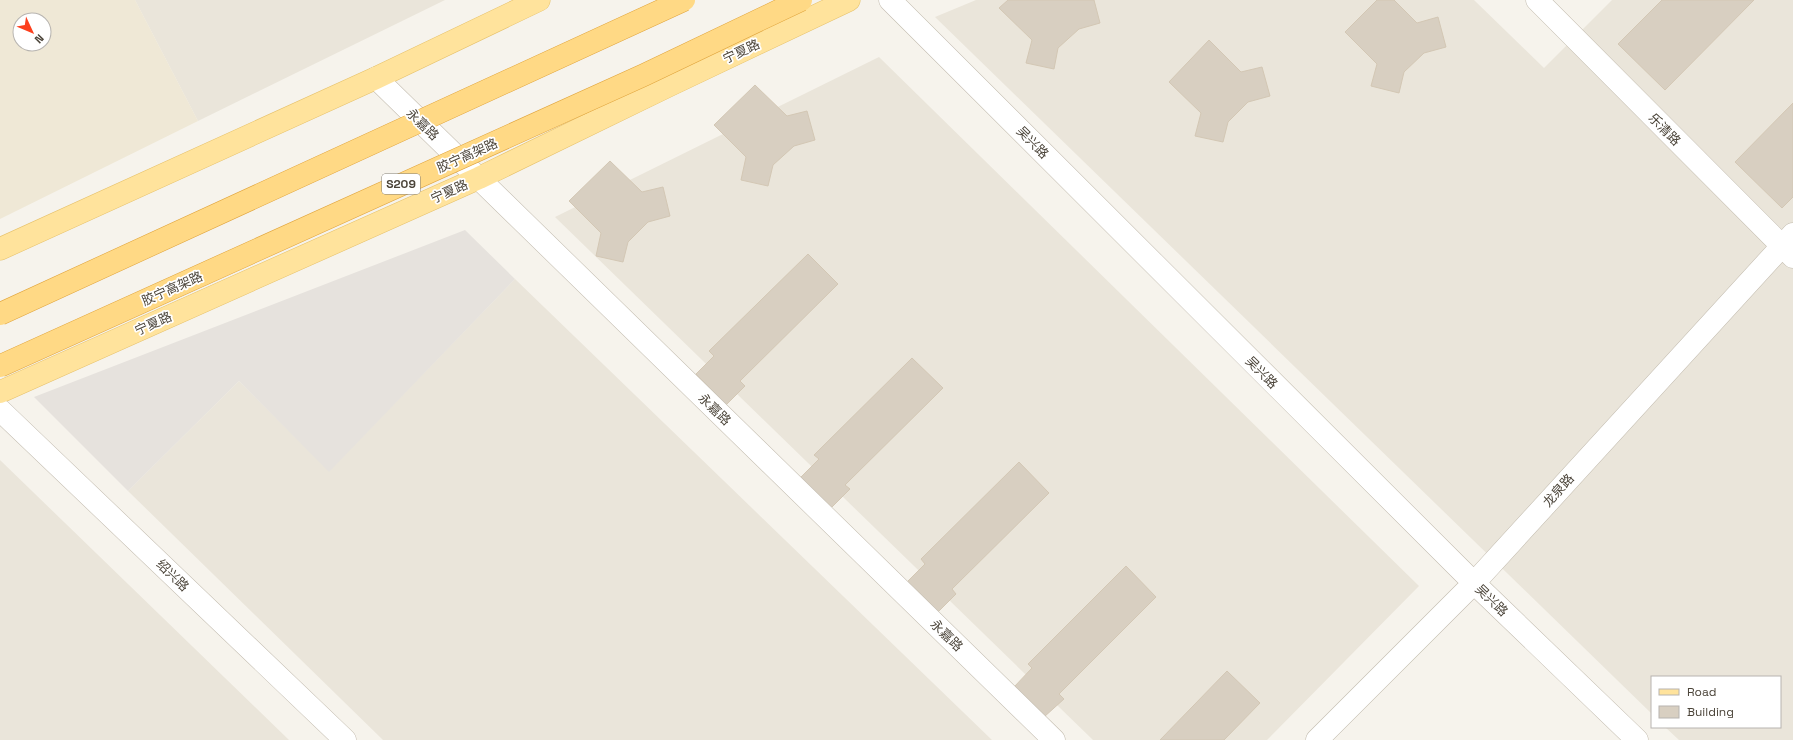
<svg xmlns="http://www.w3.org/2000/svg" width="1793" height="740" font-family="'Space Grotesk','Noto Sans SC',sans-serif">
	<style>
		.residential { fill: #eae5da }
		.industrial { fill: #e6e2dd }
		.education { fill: #efe8d6; fill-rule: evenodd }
		.building { fill: #d8cfc1; stroke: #d3c7b4 }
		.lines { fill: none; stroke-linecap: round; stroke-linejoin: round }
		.minor-casing { stroke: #c2bbae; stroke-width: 23 }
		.tertiary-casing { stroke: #c2bbae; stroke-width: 23 }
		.primary-casing { stroke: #e6c16a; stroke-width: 23 }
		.minor { stroke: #fff; stroke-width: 22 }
		.tertiary { stroke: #fff; stroke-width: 22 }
		.primary { stroke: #ffe39c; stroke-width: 22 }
		.trunk-bridge-casing { stroke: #e0a43c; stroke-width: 23; stroke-linecap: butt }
		.trunk-bridge { stroke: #ffd985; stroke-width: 22 }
		.labels { text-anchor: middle; stroke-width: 3.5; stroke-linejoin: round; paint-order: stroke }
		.shield { fill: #fff; stroke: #817c74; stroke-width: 1 }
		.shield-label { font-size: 12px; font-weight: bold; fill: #4b4439 }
		.street-label { font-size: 13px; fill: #4b4439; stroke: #fff }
	</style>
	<rect width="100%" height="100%" fill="#f6f3ec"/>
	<!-- residential -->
	<path class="residential" d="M135 0H445L198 121Z
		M976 0H1474L1544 68 1612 0H1793V740H1679L1665 727H1780V677H1652V714L935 17Z
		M879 57 1419 586 1267 740H1093L555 217Z
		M515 279 992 740H383L128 491 239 381 329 471Z
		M0 460 289 740H0Z"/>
	<!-- industrial -->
	<path class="industrial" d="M465 230 515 279 329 472 239 381 128 491 34 397Z"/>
	<!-- education -->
	<path class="education" d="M0 0H135L198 121 0 219ZM20 20H44V44H20Z"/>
	<!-- building -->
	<path class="building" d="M1008 0H1094L1100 23 1079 29 1058 48 1054 69 1026 63 1032 40 999 8Z
		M1377 0H1394L1417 23 1438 17 1446 47 1424 53 1404 72 1399 93 1371 86 1377 64 1345 32Z
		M1662 0H1754L1665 90 1618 44Z
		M1209 40 1241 72 1262 67 1270 96 1248 102 1228 122 1223 142 1195 136 1201 113 1169 82Z
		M755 85 787 116 807 111 815 140 794 146 773 165 768 186 741 180 746 157 714 125Z
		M1793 103V197L1782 208 1735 162Z
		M610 161 642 192 663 187 670 216 648 222 628 242 623 262 596 256 601 233 569 201Z
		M808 254 838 284 740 381 745 386 726 405 696 374 714 356 709 351Z
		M912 358 943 388 845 485 850 489 831 508 800 478 819 459 814 455Z
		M1019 462 1049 493 952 589 956 594 937 613 907 582 925 564 921 559Z
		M1126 566 1156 597 1059 694 1064 699 1044 717 1014 687 1032 668 1028 664Z
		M1227 671 1260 703 1224 740H1160Z"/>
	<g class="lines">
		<defs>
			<path id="minor" d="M890 0 1474 583 1637 740
				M1537 0 1793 257
				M376 78 1054 740
				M1317 740 1474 583 1793 234"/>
			<path id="tertiary" d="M0 410 345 740"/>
			<path id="primary" d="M0 249 376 78 539 0
				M0 392 479 178 668 86 849 0"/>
		</defs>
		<!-- minor casing -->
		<use href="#minor" class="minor-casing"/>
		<!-- tertiary casing -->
		<use href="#tertiary" class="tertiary-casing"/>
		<!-- primary casing -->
		<use href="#primary" class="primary-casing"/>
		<!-- minor -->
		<use href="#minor" class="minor"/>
		<!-- tertiary -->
		<use href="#tertiary" class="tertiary"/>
		<!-- primary -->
		<use href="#primary" class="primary"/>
		<defs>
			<path id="trunk-bridge" d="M0 314 684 0
				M0 366 644 75 801 0"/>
		</defs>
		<!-- trunk-bridge casing -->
		<use href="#trunk-bridge" class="trunk-bridge-casing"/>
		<!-- trunk-bridge -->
		<use href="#trunk-bridge" class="trunk-bridge"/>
	</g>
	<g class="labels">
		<!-- shield labels -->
		<rect class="shield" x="382" y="174" width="38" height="20" rx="3"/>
		<g class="shield-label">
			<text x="401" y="188">S209</text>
		</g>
		<!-- street labels -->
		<g class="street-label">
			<text transform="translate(741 51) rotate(-25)" y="5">宁夏路</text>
			<text transform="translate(423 124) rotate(44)" y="5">永嘉路</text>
			<text transform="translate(1665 129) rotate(45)" y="5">乐清路</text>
			<text transform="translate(1033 142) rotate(45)" y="5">吴兴路</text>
			<text transform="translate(467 155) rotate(-24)" y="5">胶宁高架路</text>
			<text transform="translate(449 191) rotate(-24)" y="5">宁夏路</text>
			<text transform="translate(172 288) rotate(-24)" y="5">胶宁高架路</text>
			<text transform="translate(153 323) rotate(-24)" y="5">宁夏路</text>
			<text transform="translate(1262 372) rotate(45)" y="5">吴兴路</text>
			<text transform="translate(715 409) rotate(44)" y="5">永嘉路</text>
			<text transform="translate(1558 490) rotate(-48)" y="5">龙泉路</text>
			<text transform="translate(173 575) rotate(44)" y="5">绍兴路</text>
			<text transform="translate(1492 600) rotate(44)" y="5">吴兴路</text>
			<text transform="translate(947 635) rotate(44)" y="5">永嘉路</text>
		</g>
	</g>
	<!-- legend -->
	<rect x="1651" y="676" width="130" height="52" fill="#ffffff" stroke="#b7b4b0"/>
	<rect x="1659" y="689" width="20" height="6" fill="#ffe39c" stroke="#b7b4b0"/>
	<text x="1687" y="696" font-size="12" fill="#4b4439">Road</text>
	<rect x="1659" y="706" width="20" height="12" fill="#d8cfc1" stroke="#b7b4b0"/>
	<text x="1687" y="716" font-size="12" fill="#4b4439">Building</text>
	<!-- north arrow -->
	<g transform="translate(32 32) rotate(134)"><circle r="19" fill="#ffffff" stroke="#b7b4b0"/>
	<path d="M0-3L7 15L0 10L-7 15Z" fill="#fc3f1d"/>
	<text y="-6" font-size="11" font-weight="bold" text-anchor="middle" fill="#4b4439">N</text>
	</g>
</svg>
